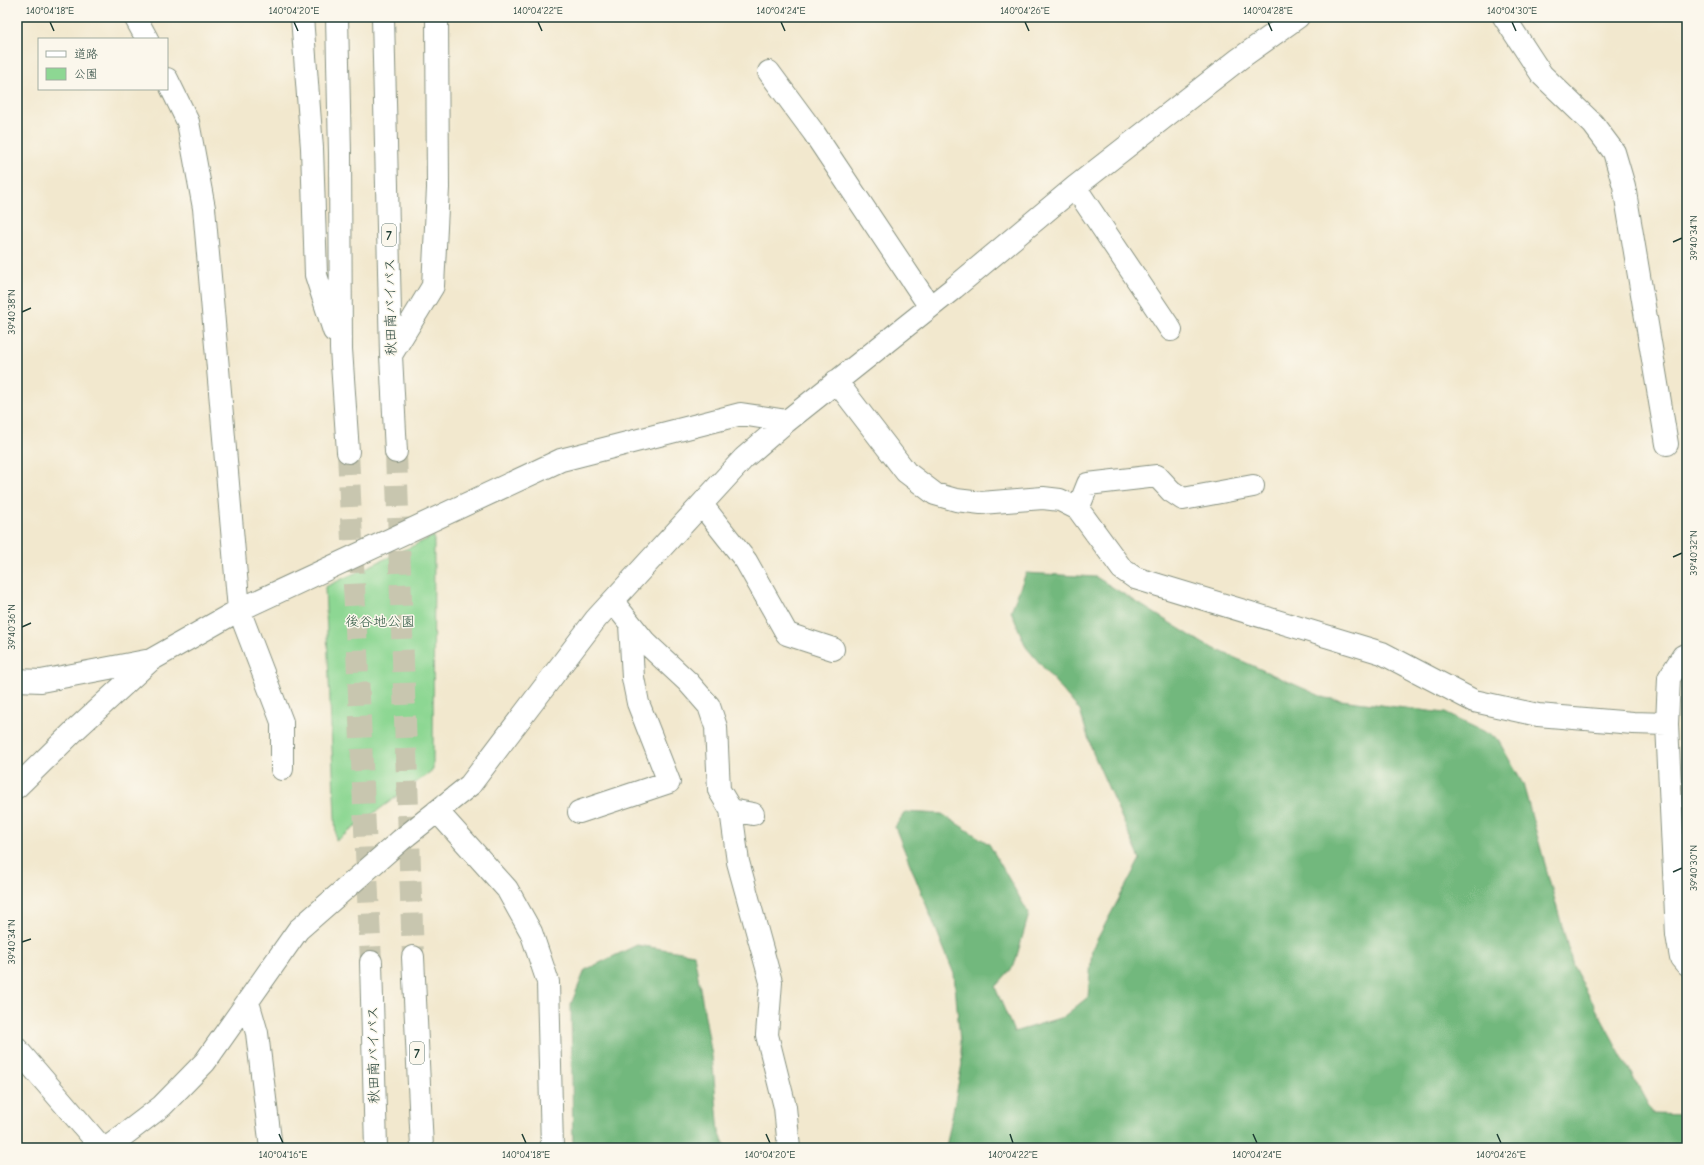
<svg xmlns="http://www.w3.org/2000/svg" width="1704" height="1165" font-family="'Comic Neue','Klee One',sans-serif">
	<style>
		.green { fill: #8dd793; stroke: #568a64 }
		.forest { fill: #72b87d; stroke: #487a58 }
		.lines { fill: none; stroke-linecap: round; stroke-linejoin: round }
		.highway-tunnel { stroke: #c8c6af; stroke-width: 22; stroke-dasharray: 22 11; stroke-linecap: butt }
		.minor-casing { stroke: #889281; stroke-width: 24 }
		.highway-casing { stroke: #889281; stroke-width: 24 }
		.minor { stroke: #fff; stroke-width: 22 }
		.highway { stroke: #fff; stroke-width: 22 }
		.ticks { fill: none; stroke: #1f3d34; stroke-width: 1.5 }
		.labels { text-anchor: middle; stroke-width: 3; stroke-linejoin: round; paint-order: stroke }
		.shield { fill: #fbf7ec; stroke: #61756b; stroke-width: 1 }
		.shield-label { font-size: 13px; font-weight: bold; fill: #1f3d34 }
		.street-label { font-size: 14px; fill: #1f3d34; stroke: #fbf7ec }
		.park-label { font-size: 14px; fill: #355c47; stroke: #fbf7ec }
		.neatline { fill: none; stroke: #1f3d34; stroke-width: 1.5 }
		.ticks-label { font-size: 10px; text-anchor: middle; fill: #1f3d34 }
	</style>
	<rect width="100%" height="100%" fill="#fbf7ec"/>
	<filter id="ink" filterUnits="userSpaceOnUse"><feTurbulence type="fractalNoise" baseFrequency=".025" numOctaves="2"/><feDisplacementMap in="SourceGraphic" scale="8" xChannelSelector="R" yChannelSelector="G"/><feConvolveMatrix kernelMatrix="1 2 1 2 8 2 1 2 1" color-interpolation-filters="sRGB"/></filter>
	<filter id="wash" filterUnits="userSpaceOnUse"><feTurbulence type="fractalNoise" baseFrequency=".012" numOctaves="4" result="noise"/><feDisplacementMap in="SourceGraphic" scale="16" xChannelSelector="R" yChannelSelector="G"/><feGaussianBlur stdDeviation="0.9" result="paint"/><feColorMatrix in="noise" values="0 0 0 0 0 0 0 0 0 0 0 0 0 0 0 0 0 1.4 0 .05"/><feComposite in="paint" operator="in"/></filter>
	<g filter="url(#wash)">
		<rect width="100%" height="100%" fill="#f2e8ce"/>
		<!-- green -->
		<path class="green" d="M434 536 433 770 336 841 325 587Z"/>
		<!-- forest -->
		<path class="forest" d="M1026 573 1096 577 1204 644 1325 698 1445 713 1497 738 1523 784 1573 966 1653 1114 1687 1115V1148H946L962 1064 954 974 895 827 905 812 942 814 989 844 1029 914 1014 966 995 987 1014 1032 1063 1017 1088 997 1092 949 1140 859 1093 753 1080 711 1026 647 1011 611Z
			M637 945 694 954 712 1056 719 1132 726 1148H573L571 1004 585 970Z"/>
	</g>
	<g filter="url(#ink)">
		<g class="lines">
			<!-- highway-tunnel -->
			<path class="highway-tunnel" d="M348 452 371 962
				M396 452 413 957"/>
			<defs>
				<path id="minor" d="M135 17 147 39
					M1504 17 1542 75 1593 124 1614 152 1624 186 1667 444
					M769 72 814 133 930 307
					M167 79 188 122 204 208 239 610 282 722V769
					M1075 187 1171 330
					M836 381 906 472 935 494 956 500 981 503 1043 498 1060 500 1078 509 1122 569 1135 578 1382 653 1474 701 1538 715 1633 723 1667 724
					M702 505 746 561 787 634 833 649
					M1078 509 1088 484 1157 476 1171 491 1183 499 1253 486
					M613 602 645 642 688 682 709 706 716 727 719 790 731 810 753 814
					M1687 655 1683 656 1669 678 1667 724 1677 935 1681 958 1687 965
					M17 680 41 681 151 660
					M17 787 74 731 151 660 239 610 561 460 741 414 787 421 954 288 1075 187 1239 59 1298 17
					M731 810 738 862 771 982 767 1035 785 1107 789 1148
					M437 811 507 889 531 932 548 982 552 1148
					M579 812 669 782 638 703 633 678 630 624
					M248 1002 257 1033 271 1148
					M17 1049 102 1148
					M107 1148 162 1106 205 1062 298 930 401 840 470 785 596 619 744 458 787 421"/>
				<path id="highway" d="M302 17 312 148 316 275 334 331
					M337 17 340 154 341 349 348 452
					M383 17 391 355 396 452
					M391 355 433 286 438 188 437 17
					M413 957 422 1148
					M371 962 376 1148"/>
			</defs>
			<!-- minor casing -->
			<use href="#minor" class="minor-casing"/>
			<!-- highway casing -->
			<use href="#highway" class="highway-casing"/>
			<!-- minor -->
			<use href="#minor" class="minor"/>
			<!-- highway -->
			<use href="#highway" class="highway"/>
		</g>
	</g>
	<!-- ticks -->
	<path class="ticks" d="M50 22 54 31M294 22 298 31M538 22 542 31M781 22 785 31M1025 22 1029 31M1268 22 1272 31M1512 22 1516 31M1673 242 1682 238M22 312 31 308M1673 557 1682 553M22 627 31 623M1673 872 1682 868M22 942 31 939M279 1134 283 1143M522 1134 526 1143M766 1134 770 1143M1010 1134 1013 1143M1253 1134 1257 1143M1497 1134 1501 1143"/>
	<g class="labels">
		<!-- shield labels -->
		<g class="shield">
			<rect x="382" y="224" width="14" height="22" rx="3"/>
			<rect x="410" y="1042" width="14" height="22" rx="3"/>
		</g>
		<g class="shield-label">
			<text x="389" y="240">7</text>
			<text x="417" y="1058">7</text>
		</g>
		<!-- street labels -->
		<g class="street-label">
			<text transform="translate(390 307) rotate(-91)" y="5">秋田南バイパス</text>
			<text transform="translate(373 1055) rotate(-91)" y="5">秋田南バイパス</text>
		</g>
		<!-- park labels -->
		<g class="park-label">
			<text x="380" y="626">後谷地公園</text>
		</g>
	</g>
	<!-- margin -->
	<rect width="1704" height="1165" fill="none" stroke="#fbf7ec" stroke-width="44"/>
	<!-- legend -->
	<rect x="38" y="38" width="130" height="52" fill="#fbf7ec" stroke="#a3ada2"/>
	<rect x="46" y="51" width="20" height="6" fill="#ffffff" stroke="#a3ada2"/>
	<text x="74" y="58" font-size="12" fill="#1f3d34">道路</text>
	<rect x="46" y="68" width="20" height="12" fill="#8dd793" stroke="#a3ada2"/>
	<text x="74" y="78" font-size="12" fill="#1f3d34">公園</text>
	<rect x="22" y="22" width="1660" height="1121" class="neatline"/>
	<g class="ticks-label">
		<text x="50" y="14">140°04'18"E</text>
		<text x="294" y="14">140°04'20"E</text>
		<text x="538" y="14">140°04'22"E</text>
		<text x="781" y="14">140°04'24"E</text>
		<text x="1025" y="14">140°04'26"E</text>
		<text x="1268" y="14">140°04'28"E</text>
		<text x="1512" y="14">140°04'30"E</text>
		<text transform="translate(1693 238) rotate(-90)" y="4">39°40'34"N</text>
		<text transform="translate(11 312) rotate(-90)" y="4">39°40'38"N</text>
		<text transform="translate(1693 553) rotate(-90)" y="4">39°40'32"N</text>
		<text transform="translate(11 627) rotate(-90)" y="4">39°40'36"N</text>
		<text transform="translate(1693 868) rotate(-90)" y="4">39°40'30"N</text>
		<text transform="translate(11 942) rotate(-90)" y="4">39°40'34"N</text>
		<text x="283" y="1158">140°04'16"E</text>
		<text x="526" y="1158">140°04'18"E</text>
		<text x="770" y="1158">140°04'20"E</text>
		<text x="1013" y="1158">140°04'22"E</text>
		<text x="1257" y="1158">140°04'24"E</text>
		<text x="1501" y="1158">140°04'26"E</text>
	</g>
</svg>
